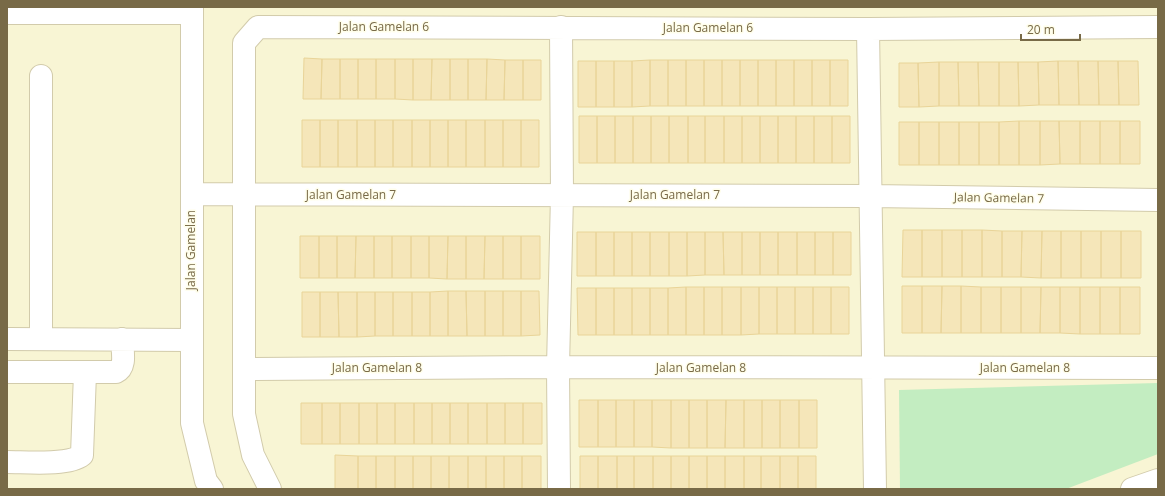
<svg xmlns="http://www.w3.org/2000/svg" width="1165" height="496" font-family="'Open Sans',sans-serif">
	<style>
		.residential { fill: #f8f5d4 }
		.green { fill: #c3edc1 }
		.building { fill: #f5e6b9; stroke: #e9d498 }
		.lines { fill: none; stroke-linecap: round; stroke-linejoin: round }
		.minor-casing { stroke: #d2cbab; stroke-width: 24 }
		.minor { stroke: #fff; stroke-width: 22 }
		.labels { text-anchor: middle; stroke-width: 3; stroke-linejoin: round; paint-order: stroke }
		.street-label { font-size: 12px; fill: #786a47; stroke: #fffeeb }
	</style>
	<rect width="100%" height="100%" fill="#fefde4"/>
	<!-- residential -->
	<path class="residential" d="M7 7H1158V489H7Z"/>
	<!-- green -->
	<path class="green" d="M1158 383V454L1066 489H900L899 390Z"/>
	<!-- building -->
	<path class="building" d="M304 58 322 59 321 99H303Z
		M322 59H340V99H321Z
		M340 59H358V99H340Z
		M358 59H376V99H358Z
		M376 59H395V99H376Z
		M395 59H413V100L395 99Z
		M413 59H432L431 100H413Z
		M432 59H450V100H431Z
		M450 59H468V100H450Z
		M468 59H487L486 100H468Z
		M487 59 505 60 504 100H486Z
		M505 60H523V100H504Z
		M523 60H541V100H523Z
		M650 60V106L632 107V61Z
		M650 60H668V106H650Z
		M668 60H686V106H668Z
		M686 60H704V106H686Z
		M704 60H722V106H704Z
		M722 60H740V106H722Z
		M740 60H758V106H740Z
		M758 60H776V106H758Z
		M776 60H794V106H776Z
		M794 60H812V106H794Z
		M812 60H830V106H812Z
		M830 60H848V106H830Z
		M578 61H596V107H578Z
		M596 61H614V107H596Z
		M614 61H632V107H614Z
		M1058 61H1078L1079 105H1059Z
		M1058 61 1059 105H1039L1038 62Z
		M1078 61H1098L1099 105H1079Z
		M1098 61H1118L1119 105H1099Z
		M1118 61H1138L1139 105H1119Z
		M939 62H958L959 106H939Z
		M939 62V106L919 107 918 63Z
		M958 62H978L979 106H959Z
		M978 62H999V106H979Z
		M999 62H1018L1019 106H999Z
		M1018 62H1038L1039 105 1019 106Z
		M899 63H918L919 107H899Z
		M579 116H597V163H579Z
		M597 116H615V163H597Z
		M615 116H633V163H615Z
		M633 116H651V163H633Z
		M651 116H669V163H651Z
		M669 116H688V163H669Z
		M688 116H705V163H688Z
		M705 116H724V163H705Z
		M724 116H742V163H724Z
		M742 116H760V163H742Z
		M760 116H778V163H760Z
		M778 116H796V163H778Z
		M796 116H814V163H796Z
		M814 116H832V163H814Z
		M832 116H850V163H832Z
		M302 120H320V167H302Z
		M320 120H338V167H320Z
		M338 120H357V167H338Z
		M357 120H375V167H357Z
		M375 120H393V167H375Z
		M393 120H412V167H393Z
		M412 120H430V167H412Z
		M430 120H448V167H430Z
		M448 120H466V167H448Z
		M466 120H485V167H466Z
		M485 120H503V167H485Z
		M503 120H521V167H503Z
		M521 120H539V167H521Z
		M1019 121H1040V165H1019Z
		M1019 121V165H999V122Z
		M1040 121H1059L1060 164 1040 165Z
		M1059 121H1080V164H1060Z
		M1080 121H1100V164H1080Z
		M1100 121H1120V164H1100Z
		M1120 121H1140V164H1120Z
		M899 122H919V165H899Z
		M919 122H939V165H919Z
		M939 122H959V165H939Z
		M959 122H979V165H959Z
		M979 122H999V165H979Z
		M903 230H922V277H902Z
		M922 230H942V277H922Z
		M942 230H962V277H942Z
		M962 230H982V277H962Z
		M982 230 1002 231V277H982Z
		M1002 231H1022L1021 277H1002Z
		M1022 231H1042L1041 278 1021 277Z
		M1042 231H1061V278H1041Z
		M1061 231H1081V278H1061Z
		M1081 231H1101V278H1081Z
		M1101 231H1121V278H1101Z
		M1121 231H1141V278H1121Z
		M577 232H596V276H577Z
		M596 232H614V276H596Z
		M614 232H632V276H614Z
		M632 232H650V276H632Z
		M650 232H669V276H650Z
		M669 232H687V276H669Z
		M687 232H705V275L687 276Z
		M705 232H723L724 275H705Z
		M723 232H742V275H724Z
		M742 232H760V275H742Z
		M760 232H778V275H760Z
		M778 232H797V275H778Z
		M797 232H815V275H797Z
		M815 232H833V275H815Z
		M833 232H851V275H833Z
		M300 236H319V278H300Z
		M319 236H337V278H319Z
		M337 236H356L355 278H337Z
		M356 236H374V278H355Z
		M374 236H392V278H374Z
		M392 236H411V278H392Z
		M411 236H429V278H411Z
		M429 236H448L447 279 429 278Z
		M448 236H466V279H447Z
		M466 236H485L484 279H466Z
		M485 236H503V279H484Z
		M503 236H521V279H503Z
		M521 236H540V279H521Z
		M902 286H922V333H902Z
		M922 286H942L941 333H922Z
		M942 286H961V333H941Z
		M961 286 981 287V333H961Z
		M686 287H704V335H686Z
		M686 287V335H668V288Z
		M704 287H722V335H704Z
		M722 287H741V335H722Z
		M741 287H759V334L741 335Z
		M759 287H777V334H759Z
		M777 287H795V334H777Z
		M795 287H813V334H795Z
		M813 287H831V334H813Z
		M831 287H849V334H831Z
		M981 287H1001V333H981Z
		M1001 287H1021V333H1001Z
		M1021 287H1041L1040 333H1021Z
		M1041 287H1060V333H1040Z
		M1060 287H1080V334L1060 333Z
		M1080 287H1100V334H1080Z
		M1100 287H1120V334H1100Z
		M1120 287H1140V334H1120Z
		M577 288H596V335H578Z
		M596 288H614V335H596Z
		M614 288H632V335H614Z
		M632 288H650V335H632Z
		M650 288H668V335H650Z
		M448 291H466L467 336H448Z
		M448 291V336H430V292Z
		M466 291H485V336H467Z
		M485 291H503V336H485Z
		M503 291H521V336H503Z
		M521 291H539L540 335 521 336Z
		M302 292H320V337H302Z
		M320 292H338L339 337H320Z
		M338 292H357V337H339Z
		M357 292H375V336L357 337Z
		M375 292H393V336H375Z
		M393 292H412V336H393Z
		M412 292H430V336H412Z
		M579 400H598V447H579Z
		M598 400H616V447H598Z
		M616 400H634V447H616Z
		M634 400H652V447H634Z
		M652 400H671V448L652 447Z
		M671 400H689V448H671Z
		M689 400H707V448H689Z
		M707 400H726L725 448H707Z
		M726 400H744V448H725Z
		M744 400H762V448H744Z
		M762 400H780V448H762Z
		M780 400H799V448H780Z
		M799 400H817V448H799Z
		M301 403H322V444H301Z
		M322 403H340V444H322Z
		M340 403H359V444H340Z
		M359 403H377V444H359Z
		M377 403H395V444H377Z
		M395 403H414V444H395Z
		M414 403H432V444H414Z
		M432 403H450V444H432Z
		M450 403H468V444H450Z
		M468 403H487V444H468Z
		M487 403H505V444H487Z
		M505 403H523V444H505Z
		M523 403H542V444H523Z
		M335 455 358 456V489H335Z
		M358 456H376V489H358Z
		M376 456H395V489H376Z
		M395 456H413V489H395Z
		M413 456H431V489H413Z
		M431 456H449V489H431Z
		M449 456H468V489H449Z
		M468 456H486V489H468Z
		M486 456H504V489H486Z
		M504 456H522V489H504Z
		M522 456H541V489H522Z
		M580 456H598V489H580Z
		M598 456H617V489H598Z
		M617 456H634V489H617Z
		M634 456H653V489H634Z
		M653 456H671V489H653Z
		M671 456H689V489H671Z
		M689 456H707V489H689Z
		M707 456H725V489H707Z
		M725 456H744V489H725Z
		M744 456H761V489H744Z
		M761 456H780V489H761Z
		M780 456H798V489H780Z
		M798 456H816V489H798Z"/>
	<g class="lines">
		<defs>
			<path id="minor" d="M192 7V423L206 481 212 489
				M7 13H192
				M868 29 875 489
				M192 194 870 196 1158 200
				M7 339 191 340
				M41 339V76
				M244 369 558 367 1158 368
				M7 372H116C127 367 122 350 122 339
				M7 462C26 462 68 466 82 455L85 373
				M270 489 253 455 244 414V43L258 27 868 29 1158 27
				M559 489 558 367 562 195 561 27
				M1132 489 1158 480"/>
		</defs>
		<!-- minor casing -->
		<use href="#minor" class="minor-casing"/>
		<!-- minor -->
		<use href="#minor" class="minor"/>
	</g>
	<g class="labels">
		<!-- street labels -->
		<g class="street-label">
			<text x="384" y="31">Jalan Gamelan 6</text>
			<text x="708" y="32">Jalan Gamelan 6</text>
			<text x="351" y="199">Jalan Gamelan 7</text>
			<text x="675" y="199">Jalan Gamelan 7</text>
			<text transform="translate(999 198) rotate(1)" y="4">Jalan Gamelan 7</text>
			<text transform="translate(191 250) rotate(-90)" y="4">Jalan Gamelan</text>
			<text x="377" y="372">Jalan Gamelan 8</text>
			<text x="701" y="372">Jalan Gamelan 8</text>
			<text x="1025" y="372">Jalan Gamelan 8</text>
		</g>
	</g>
	<!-- border -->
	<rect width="1165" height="496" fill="none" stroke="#786a47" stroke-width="16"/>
	<!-- scale -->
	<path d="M1021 34v6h59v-6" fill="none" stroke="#786a47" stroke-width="2"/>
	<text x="1027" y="34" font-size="12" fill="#786a47" stroke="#fffeeb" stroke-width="3" paint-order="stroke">20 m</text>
</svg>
